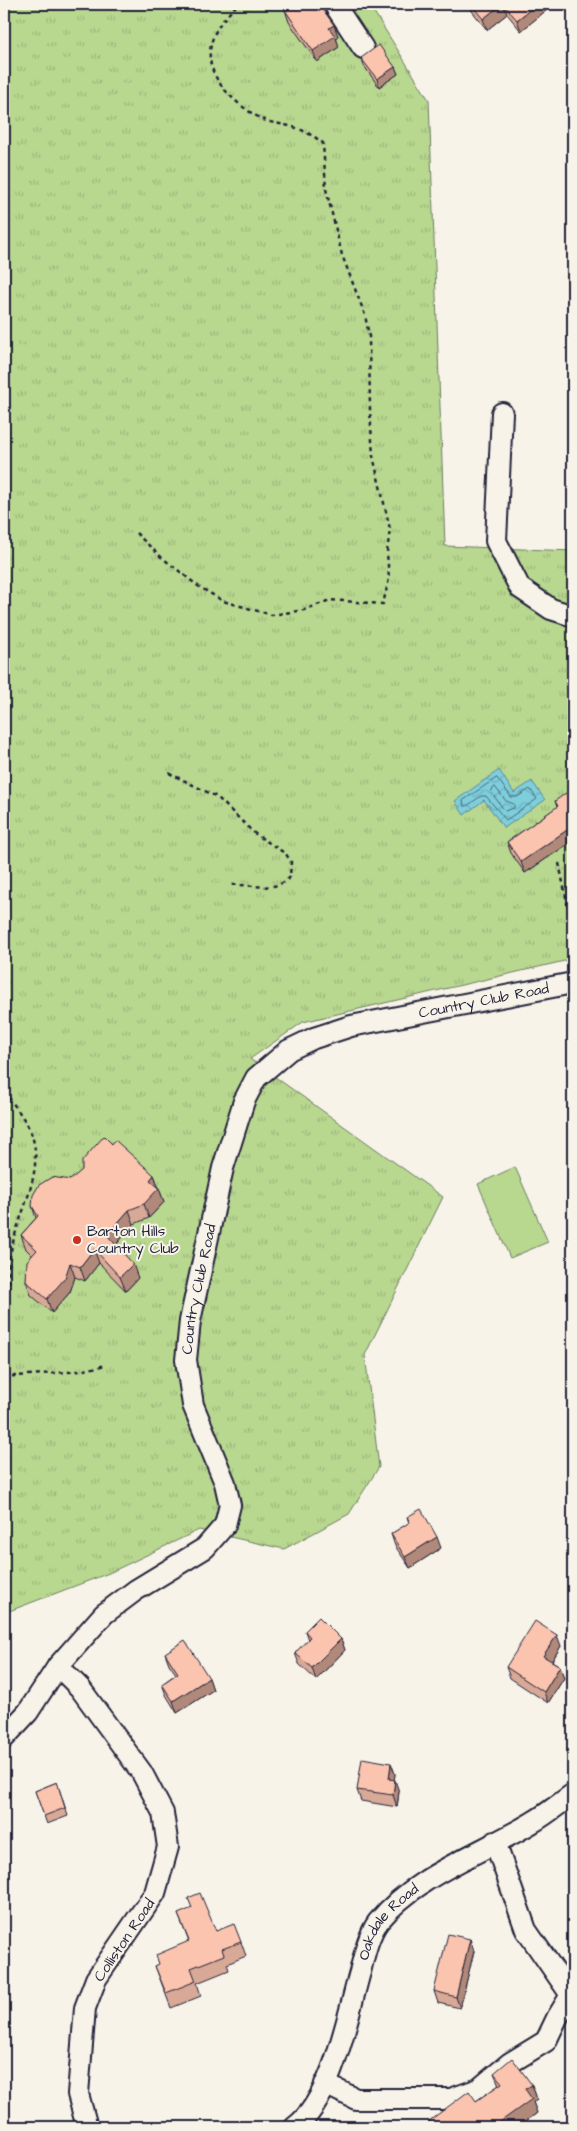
<svg xmlns="http://www.w3.org/2000/svg" width="577" height="2131" font-family="'Architects Daughter',sans-serif">
	<style>
		.grass { fill: url(#grass-tufts); stroke: #6d7c65 }
		.pitch { fill: #b8d78f; stroke: #6d7c65 }
		.water { fill: url(#water-waves); stroke: #5a899c }
		.lines { fill: none; stroke-linecap: round; stroke-linejoin: round }
		.shore { stroke: #47677b; stroke-width: 1 }
		.minor-casing { stroke: #22223b; stroke-width: 24 }
		.path { stroke: #22223b; stroke-width: 2.5; stroke-dasharray: 4 4; stroke-linecap: butt }
		.minor { stroke: #f7f3e8; stroke-width: 20 }
		.wall { fill: #d8a996; stroke: #22223b }
		.shaded-wall { fill: #b0897a; stroke: #22223b }
		.building { fill: #fbc4ae; stroke: #22223b }
		.poi-dot { fill: #c8321e; stroke: #f7f3e8; stroke-width: 2 }
		.labels { text-anchor: middle; stroke-width: 4; stroke-linejoin: round; paint-order: stroke }
		.street-label { font-size: 15px; fill: #22223b; stroke: #f7f3e8 }
		.poi-label { font-size: 15px; fill: #22223b; stroke: #f7f3e8; text-anchor: start }
	</style>
	<defs>
		<pattern id="grass-tufts" width="24" height="20" patternUnits="userSpaceOnUse" patternTransform="scale(1.25)"><rect width="24" height="20" fill="#b8d78f"/><path d="M3 7l-1-3M5 7V3M7 7l1-3M15 17l-1-3M17 17v-4M19 17l1-3" fill="none" stroke="#9eb87c"/></pattern>
		<pattern id="water-waves" width="16" height="10" patternUnits="userSpaceOnUse" patternTransform="scale(1.25)"><rect width="16" height="10" fill="#7fcedc"/><path d="M0 5q4-4 8 0t8 0" fill="none" stroke="#6db1be"/></pattern>
	</defs>
	<rect width="100%" height="100%" fill="#f7f3e8"/>
	<filter id="ink" filterUnits="userSpaceOnUse"><feTurbulence type="fractalNoise" baseFrequency=".02" numOctaves="2"/><feDisplacementMap in="SourceGraphic" scale="10" xChannelSelector="R" yChannelSelector="G"/><feConvolveMatrix kernelMatrix="1 2 1 2 8 2 1 2 1" color-interpolation-filters="sRGB"/></filter>
	<g filter="url(#ink)">
		<!-- grass -->
		<path class="grass" d="M15 4H369L429 100 445 546 573 551V959L303 1022 250 1059 443 1197 365 1355 379 1467 349 1514 284 1549 199 1530 109 1573 4 1613V9Z"/>
		<!-- pitch -->
		<path class="pitch" d="M515 1167 548 1242 510 1258 478 1184Z"/>
		<!-- water -->
		<path class="water" d="M499 770 514 793 532 781 545 800 504 828 484 800 464 815 455 801Z"/>
		<g class="lines">
			<!-- shore -->
			<path class="shore" d="M497 778 511 797H517L530 789 537 799 506 820 486 796H481L467 806H464L463 801Z
				M495 787 506 801 514 804V808L505 811 491 792Z"/>
			<defs>
				<g id="minor">
					<path d="M334 4 363 48"/>
					<path d="M502 413 496 541 520 588 551 609 573 616"/>
					<path d="M58 1666 80 1688 142 1773 163 1813 168 1847 155 1893 96 1979 85 2008 78 2094 87 2127"/>
					<path id="s1" d="M4 1738 28 1712 58 1666 104 1614 136 1590 205 1548 225 1525 230 1505 225 1483 193 1405 186 1360 190 1321 223 1168 244 1101 256 1078 289 1050 314 1038 351 1026 573 983"/>
					<path d="M325 2084 356 2099H451L479 2089 510 2063 546 2041 557 2018 571 1995 526 1930 495 1842"/>
					<path id="s2" d="M295 2127C332 2101 348 2014 360 1972 364 1956 368 1936 378 1922 417 1874 481 1854 533 1822 547 1814 560 1803 573 1794"/>
				</g>
			</defs>
			<!-- minor casing -->
			<use href="#minor" class="minor-casing"/>
			<!-- path -->
			<path class="path" d="M136 533 160 556 198 586 223 601 272 615 304 610 330 600 383 604 389 579 387 552 390 529 373 456 370 411 369 336 365 315 342 255 326 189 323 143C311 134 300 128 285 125 278 123 269 123 262 119 240 108 207 80 210 52 211 33 223 19 236 6
				M568 740 573 748
				M169 773 217 797 254 833 286 854 291 862 290 877C274 894 251 883 230 885
				M559 863 569 912
				M4 1091C13 1104 25 1118 31 1133 50 1183 0 1233 10 1287H4
				M4 1377 80 1371 106 1365"/>
			<!-- minor -->
			<use href="#minor" class="minor"/>
		</g>
		<!-- wall -->
		<path class="wall" d="M286 4H319L338 36 336 38 339 47 317 62 289 22 285 10 289 7Z
			M470 4H547L548 9 521 31 507 14 487 30 472 11Z
			M361 58 395 67 398 74 379 87 364 66Z
			M573 798V842H571L525 873 511 853 507 842 557 807 555 801Z
			M154 1175 164 1202 149 1218 134 1224 116 1245 138 1278 126 1291 99 1263 85 1281 75 1277 70 1292 52 1313 31 1295 26 1281 32 1255 26 1249 21 1235 36 1218 32 1206 70 1180Z
			M407 1517 441 1548 410 1568 395 1546 391 1534 409 1523Z
			M305 1631 341 1639 345 1650 316 1680 299 1664 295 1653 308 1640Z
			M561 1646 552 1661 560 1666 564 1678 548 1703 510 1678 506 1667Z
			M165 1653 209 1678 213 1690 177 1713 166 1695 162 1684 176 1674 169 1664Z
			M391 1763 395 1774 394 1780 399 1792 397 1807 361 1801 357 1790Z
			M57 1782 68 1816 47 1824 35 1791Z
			M178 1914 241 1942 246 1956 227 1964 229 1970 197 1983 201 1996 171 2008 155 1966 159 1965 189 1942Z
			M470 1939 474 1951 460 2008 438 2003 434 1991Z
			M494 2073 532 2085 537 2099 533 2102 537 2113 518 2127H432L429 2121 476 2101 499 2085Z"/>
		<!-- shaded-wall -->
		<path class="shaded-wall" d="M502 4H503L507 14 487 30 483 19Z
			M537 4H547L548 9 521 31 517 20Z
			M334 25 338 36 336 38 339 47 317 62 313 51 329 28Z
			M395 67 398 74 379 87 377 79Z
			M567 830 571 842 525 873 521 862Z
			M154 1175 164 1202 149 1218 144 1204 150 1180Z
			M129 1210 134 1224 112 1249 107 1235Z
			M94 1249 99 1263 85 1281 80 1267Z
			M70 1263 75 1277 70 1292 52 1313 47 1299Z
			M133 1264 138 1278 126 1291 120 1277Z
			M437 1537 441 1548 410 1568 405 1557Z
			M557 1635 561 1646 548 1667 543 1656Z
			M341 1639 345 1650 316 1680 312 1668Z
			M560 1666 564 1678 548 1703 544 1692Z
			M209 1678 213 1690 177 1713 173 1701Z
			M391 1763 395 1774 393 1791 389 1779Z
			M395 1780 399 1792 397 1807 393 1795Z
			M470 1939 474 1951 460 2008 456 1997Z
			M532 2085 537 2099 533 2102 537 2113 518 2127H493L525 2089Z"/>
		<!-- building -->
		<path class="building" d="M290 4H319L334 25 329 28 335 36 313 51 285 10 291 6Z
			M471 4H502L483 19Z
			M503 4H537L517 20Z
			M379 45 395 67 377 79 361 58Z
			M569 791 573 798V830H567L521 862 507 842 558 806 555 801Z
			M104 1136 112 1144 115 1140 154 1175 150 1180 159 1188 144 1204 129 1210 107 1235 133 1264 120 1277 94 1249 80 1267 70 1263 65 1278 47 1299 26 1281 27 1261 37 1250 21 1235 38 1216 32 1206 33 1195 39 1185 52 1177 70 1180 82 1170V1161Z
			M421 1509 437 1537 405 1557 391 1534 410 1522 407 1517Z
			M319 1617 341 1639 312 1668 295 1653 310 1637 305 1631Z
			M535 1621 557 1635 543 1656 560 1666 544 1692 506 1667Z
			M185 1640 209 1678 173 1701 162 1684 178 1673 165 1653Z
			M362 1758 391 1763 389 1779 395 1780 393 1795 357 1790Z
			M57 1782 65 1808 44 1816 35 1791Z
			M200 1893 216 1931 234 1924 241 1942 222 1949 224 1955 191 1968 196 1981 166 1993 155 1966 159 1964 156 1955 189 1941 178 1914 192 1908 188 1898Z
			M448 1934 470 1939 456 1997 434 1991Z
			M512 2058 532 2085 525 2089 532 2099 493 2127H434L429 2121 469 2091 476 2101 502 2083 494 2073Z"/>
	</g>
	<!-- markers -->
	<circle class="poi-dot" cx="77" cy="1240" r="5"/>
	<g class="labels">
		<!-- street labels -->
		<g class="street-label">
			<text dy="5" stroke="none"><textPath href="#s1" startOffset="1021">Country Club Road</textPath></text>
			<text dy="5" stroke="none"><textPath href="#s1" startOffset="556">Country Club Road</textPath></text>
			<text dy="5" stroke="none"><textPath href="#s2" startOffset="230">Oakdale Road</textPath></text>
			<text transform="translate(124 1940) rotate(-56)" y="5">Colliston Road</text>
		</g>
		<!-- poi labels -->
		<g class="poi-label">
			<text x="87" y="1236">Barton Hills<tspan x="87" dy="17">Country Club</tspan></text>
		</g>
	</g>
	<!-- margin -->
	<rect width="577" height="2131" fill="none" stroke="#f7f3e8" stroke-width="20"/>
	<rect x="10" y="10" width="557" height="2111" fill="none" stroke="#22223b" stroke-width="2" filter="url(#ink)"/>
</svg>
